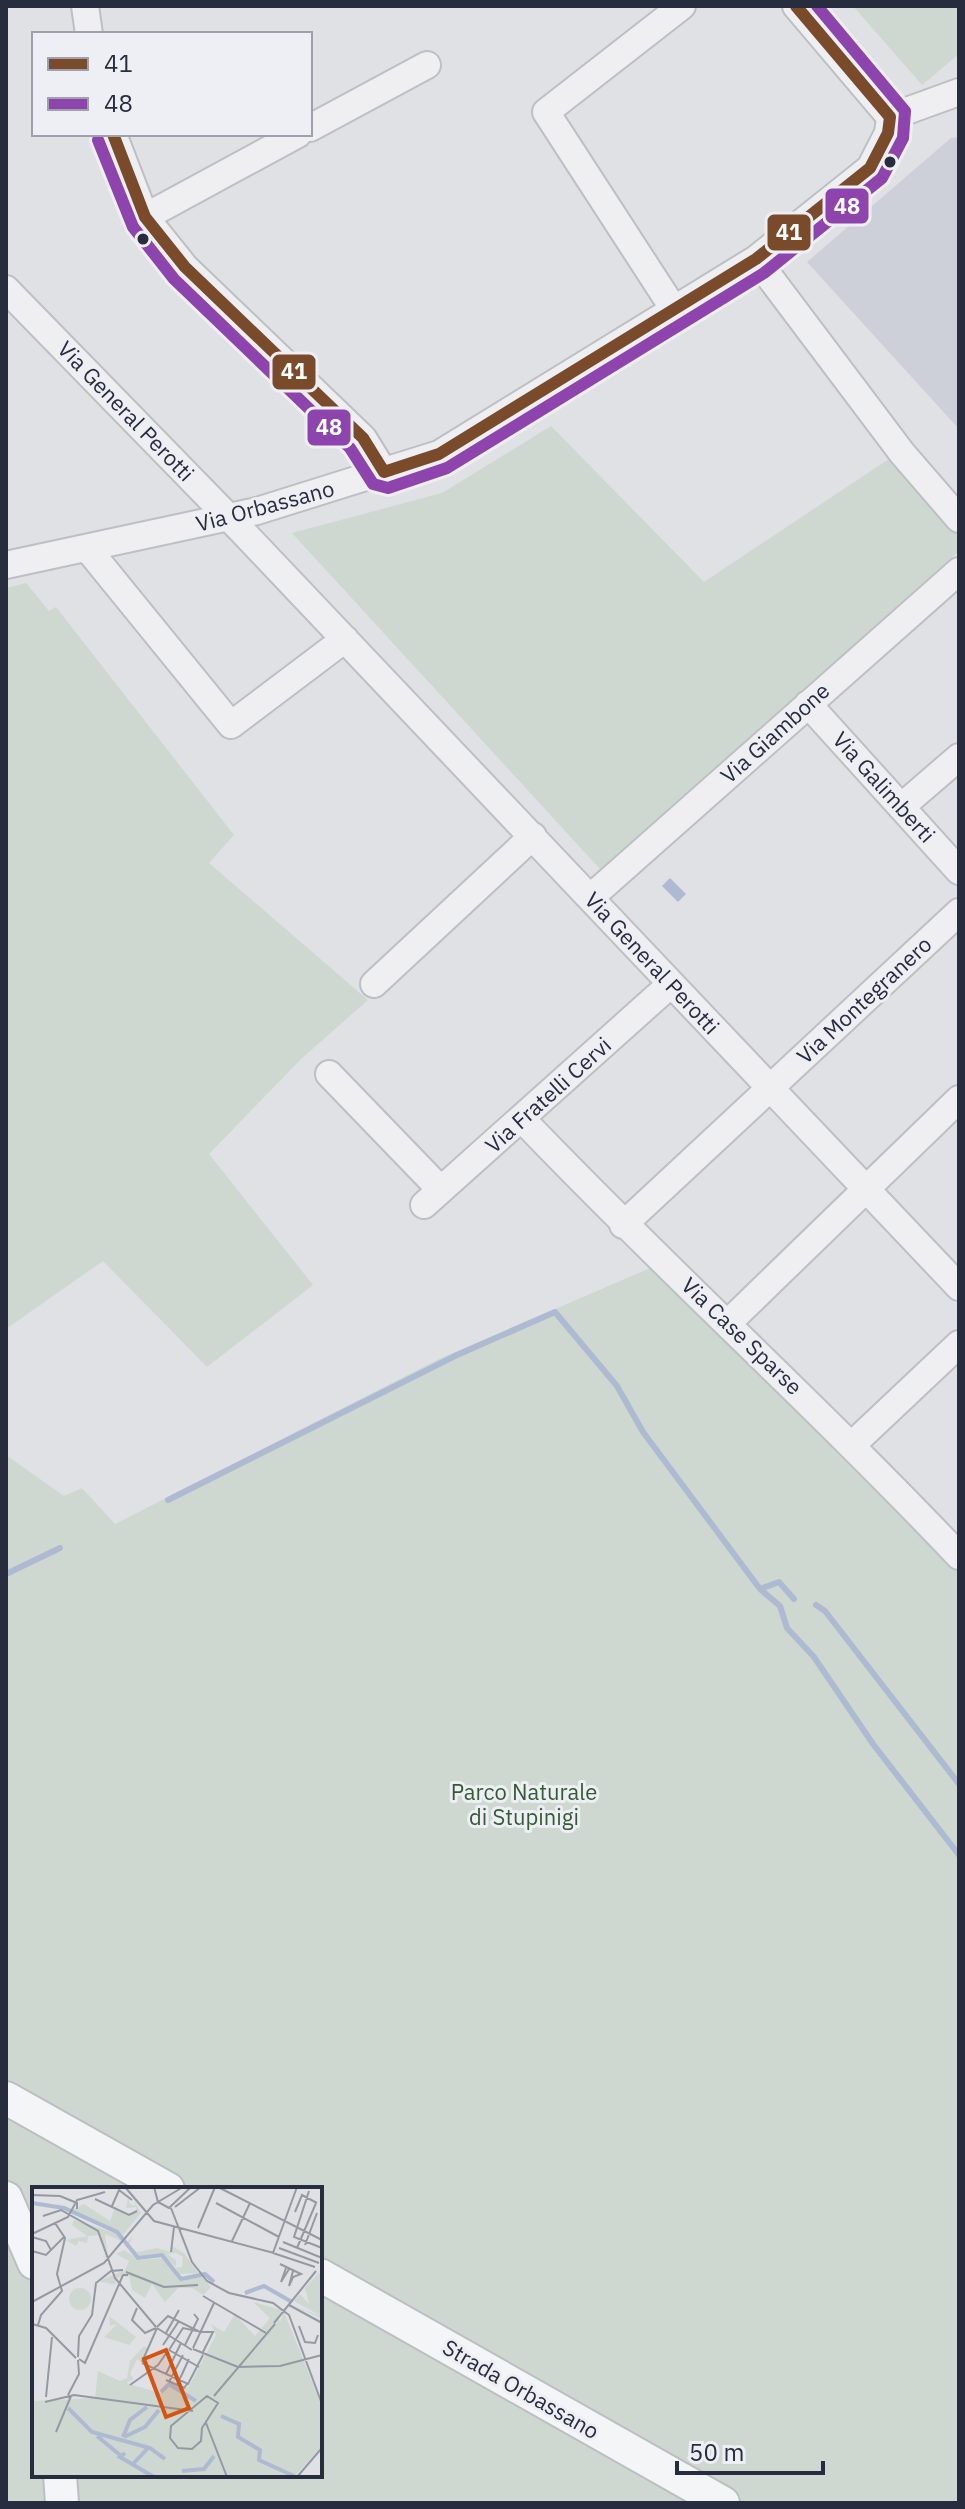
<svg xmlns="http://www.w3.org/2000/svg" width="965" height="2509" font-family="'IBM Plex Sans',sans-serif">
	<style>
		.built { fill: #cdd0d8 }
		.green { fill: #ced8d0; fill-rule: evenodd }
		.water { fill: #adbad1 }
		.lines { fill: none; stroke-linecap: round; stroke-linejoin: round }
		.stream { stroke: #adbad1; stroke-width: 6 }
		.minor-casing { stroke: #bebfc3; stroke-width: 30 }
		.major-casing { stroke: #bcbec3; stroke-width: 36 }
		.minor { stroke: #efeff2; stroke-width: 26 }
		.major { stroke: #f3f5f6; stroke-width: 32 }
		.bus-1-casing { stroke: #edeff5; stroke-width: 18 }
		.bus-2-casing { stroke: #edeff5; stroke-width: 18 }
		.bus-1 { stroke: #7a4b2a; stroke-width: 12 }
		.bus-2 { stroke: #8e44ad; stroke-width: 12 }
		.bus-dot { fill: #272c3e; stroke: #edeff5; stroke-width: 3 }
		.labels { text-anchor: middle; stroke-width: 6; stroke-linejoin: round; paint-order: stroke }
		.street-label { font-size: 22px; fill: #272c3e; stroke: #edeff5 }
		.park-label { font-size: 22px; fill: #365a34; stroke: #edeff5 }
		.inset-river { fill: none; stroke: #adbad1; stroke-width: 4 }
		.inset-road { fill: none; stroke: #9599a2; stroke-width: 2 }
		.view { fill: #d55411; fill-opacity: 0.15; stroke: #d55411; stroke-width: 4 }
		.inset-edge { fill: none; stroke: #272c3e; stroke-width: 4 }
		.line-badge { stroke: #edeff5; stroke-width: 3 }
		.badge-label { font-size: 22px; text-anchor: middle; font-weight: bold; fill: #fff }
	</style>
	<rect width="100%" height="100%" fill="#dfe1e5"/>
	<!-- built -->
	<path class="built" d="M959 137V429L807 262 951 138Z"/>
	<!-- green -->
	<path class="green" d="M853 6H959V54L922 85Z
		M551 426 704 582 892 457 959 538V551L600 869 292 533 442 493Z
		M26 583 49 611 56 607 234 835 209 863 368 1000 301 1059 209 1154 313 1285 207 1367 103 1261 6 1329V588Z
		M655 1266 959 1564V2503H6V1455L64 1496 82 1488 115 1524 439 1359ZM34 2189H320V2475H34Z"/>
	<!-- water -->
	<path class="water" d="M670 878 686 894 678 902 662 886Z"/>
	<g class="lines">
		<!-- stream -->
		<path class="stream" d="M168 1500 457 1355 555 1312 617 1386 643 1432 760 1589 780 1606 787 1628 814 1657 873 1744 959 1855
			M6 1574 60 1548
			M760 1589 779 1582 794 1599
			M816 1605 825 1611 959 1784"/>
		<defs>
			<path id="minor" d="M85 6 89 34
				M796 6 890 117
				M890 117 959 92
				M310 128 427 65
				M113 134 145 217 185 267 363 438 384 472
				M145 217 298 134
				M756 259 902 453 959 519
				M6 289 241 530 959 1287
				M675 311 546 112 682 6
				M87 548 231 725 345 639
				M6 565 257 511 439 454 756 259 870 168 888 133 890 117
				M808 704 959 871
				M901 807 959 757
				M591 897 959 571
				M374 984 533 836
				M329 1074 441 1190
				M522 1119C664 1268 817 1406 959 1556
				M424 1205 671 984
				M623 1225 959 912
				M729 1322 959 1099
				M853 1444 959 1344"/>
			<path id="major" d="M6 2098 168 2189
				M6 2198 34 2263
				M320 2275 723 2503
				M60 2475 62 2503"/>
		</defs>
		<!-- minor casing -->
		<use href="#minor" class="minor-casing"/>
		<!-- major casing -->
		<use href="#major" class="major-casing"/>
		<!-- minor -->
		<use href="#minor" class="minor"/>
		<!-- major -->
		<use href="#major" class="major"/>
		<defs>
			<path id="bus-1" d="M113 134 145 217 185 267 363 438 384 472 439 454 756 259 870 168 888 133 890 117 796 6"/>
			<path id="bus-2" d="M98 140 133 227 174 279 350 448 373 484 388 488 447 468 764 273 882 178 903 138 905 111 817 6"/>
		</defs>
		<!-- bus-1 casing -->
		<use href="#bus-1" class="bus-1-casing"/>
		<!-- bus-2 casing -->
		<use href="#bus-2" class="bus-2-casing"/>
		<!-- bus-1 -->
		<use href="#bus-1" class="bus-1"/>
		<!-- bus-2 -->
		<use href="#bus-2" class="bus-2"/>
	</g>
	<!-- markers -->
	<g class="bus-dot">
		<circle cx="890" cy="162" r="7"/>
		<circle cx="143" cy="239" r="7"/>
	</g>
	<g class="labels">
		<!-- street labels -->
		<g class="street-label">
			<text transform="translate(126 411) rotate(46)" y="8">Via General Perotti</text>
			<text transform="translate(265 506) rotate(-15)" y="8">Via Orbassano</text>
			<text transform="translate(775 733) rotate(-42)" y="8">Via Giambone</text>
			<text transform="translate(884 787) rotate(48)" y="8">Via Galimberti</text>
			<text transform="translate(652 963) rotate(47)" y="8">Via General Perotti</text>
			<text transform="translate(864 1000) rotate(-43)" y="8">Via Montegranero</text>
			<text transform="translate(548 1095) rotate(-42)" y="8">Via Fratelli Cervi</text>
			<text transform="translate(742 1336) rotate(44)" y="8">Via Case Sparse</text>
			<text transform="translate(521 2389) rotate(30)" y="8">Strada Orbassano</text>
		</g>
		<!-- park labels -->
		<g class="park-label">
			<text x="524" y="1800">Parco Naturale<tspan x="524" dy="25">di Stupinigi</tspan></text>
		</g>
	</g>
	<!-- overview -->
	<g transform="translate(32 2187)">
		<rect width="290" height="290" fill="#dfe1e5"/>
		<path d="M96 10 98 17 104 19 100 10 109 26 90 49 40 23 52 17 78 34 83 20 94 27 105 25 104 20 94 21ZM42 33 84 46 92 55 73 47 76 70H70L74 69 69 48 56 49 55 56 47 54 44 59 34 53 55 49 40 38ZM101 49 97 58 105 65 125 61 139 65 140 59 152 66 166 86 147 87 144 81 150 80 151 70 144 66 135 67 144 73V80L130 67 102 69 94 56ZM92 63 108 73 134 71 150 94 168 88 179 100 171 108 160 101H146L133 115 120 97 113 111 100 103 102 111 97 89 84 91 83 98 67 94 93 83 97 74 84 67ZM287 86 290 89 289 131 259 118 289 129 262 114 268 107 277 117 273 101ZM37 112a11 11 0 1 1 22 0a11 11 0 1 1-22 0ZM221 115 250 123 246 129 248 135 252 125 290 219V259L262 290H0V214L63 211 66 184 88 194 95 191 98 174 112 159 116 162 109 175 105 172 98 187 102 192 94 196 128 206 139 195 156 201 184 148 179 137 192 145 203 127 223 149 238 131ZM77 129 104 150 97 158 72 150 85 137 78 139Z" fill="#ced8d0"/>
		<path class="inset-river" d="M0 16 32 21 85 45 106 71 130 68 149 92 173 87 182 95M213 106 232 99 260 115M129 205 137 197 164 214M36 221 60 245 118 261 133 272M189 229 207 237 206 250 228 263 227 273 262 289M65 249 88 268M91 250 98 233 115 220M92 250 113 240 127 223M93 266 88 270 122 290M100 278 117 260M150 284 172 282 182 269"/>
		<path class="inset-road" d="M93 0 122 34 242 66M122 0 126 15 137 21 159 0M186 0 290 53M277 4 262 50 290 61M0 8 28 9M28 9 45 16V22M63 12 97 28 105 24M184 16 247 50M80 19 87 3 100 13M143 20 169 0M139 21 160 75 175 94 197 106 241 116 257 128 290 217M263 25 270 8 285 16M11 29 29 23 66 44 83 91 124 140M166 41 183 0M0 47 36 30 45 13 73 5M0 50 14 54 19 63M200 54 218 16M251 55 290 71M273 58 285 26M247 61 287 76M265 61 284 16M0 64 14 68 32 50M139 65 142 40M241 66 265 0M241 66 283 80M248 77 269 87 261 90 257 99 261 84M254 81 249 95 257 82M94 85 132 100 166 98M171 109 234 146M0 115 72 76 121 18 151 0M257 118 290 136M105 121 100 133 113 146 124 141M242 136 284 84M0 137 14 141 44 171M6 138 9 128 30 104 25 87 33 51 23 36M267 139 273 155 283 156 286 148M125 140 136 129 168 145H181L170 167M125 141 160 163M134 146 147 123M131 158 147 134M153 158 166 132 162 127M161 161 182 116M161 162 206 180M137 163 167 180M137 163 151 141 165 144M46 170 47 149 60 128 64 96 79 84 91 83M47 172 53 176 91 88H96M110 175 125 141M110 176 156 197 171 168M206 180 248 179 290 168M134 187 149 156M134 193 152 201 155 197M137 195 151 168M98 198 126 178 135 165M145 198 157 172M36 208 47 187 46 173M175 209 186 216 170 241 169 254 160 262 146 261 138 251 139 239ZM182 209 243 137M14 210 20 150M13 215 42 208 161 224M174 236 195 290M24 245 39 209M265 290 289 262"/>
		<path class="view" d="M134 163 157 221 134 230 112 172Z"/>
		<rect width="290" height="290" class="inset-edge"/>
	</g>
	<g class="line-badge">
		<rect x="824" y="187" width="46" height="38" rx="8" fill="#8e44ad"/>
		<rect x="766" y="213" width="46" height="39" rx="8" fill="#7a4b2a"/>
		<rect x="271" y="353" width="46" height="38" rx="8" fill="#7a4b2a"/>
		<rect x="306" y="408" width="46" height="39" rx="8" fill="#8e44ad"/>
	</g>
	<g class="badge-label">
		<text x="847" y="214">48</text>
		<text x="789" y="240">41</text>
		<text x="294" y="379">41</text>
		<text x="329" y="435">48</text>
	</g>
	<!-- border -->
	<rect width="965" height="2509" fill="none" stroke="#272c3e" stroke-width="16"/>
	<!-- legend -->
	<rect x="32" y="32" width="280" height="104" fill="#edeff5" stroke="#9ea1ac" stroke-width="2"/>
	<rect x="48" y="58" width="40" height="12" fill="#7a4b2a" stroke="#9ea1ac" stroke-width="2"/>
	<text x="104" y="72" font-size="24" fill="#272c3e">41</text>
	<rect x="48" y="98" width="40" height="12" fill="#8e44ad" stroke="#9ea1ac" stroke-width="2"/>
	<text x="104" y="112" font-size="24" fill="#272c3e">48</text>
	<!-- scale -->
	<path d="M677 2461v12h146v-12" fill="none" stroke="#272c3e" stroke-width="4"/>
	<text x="689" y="2461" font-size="24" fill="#272c3e" stroke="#edeff5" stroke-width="6" paint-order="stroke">50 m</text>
</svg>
